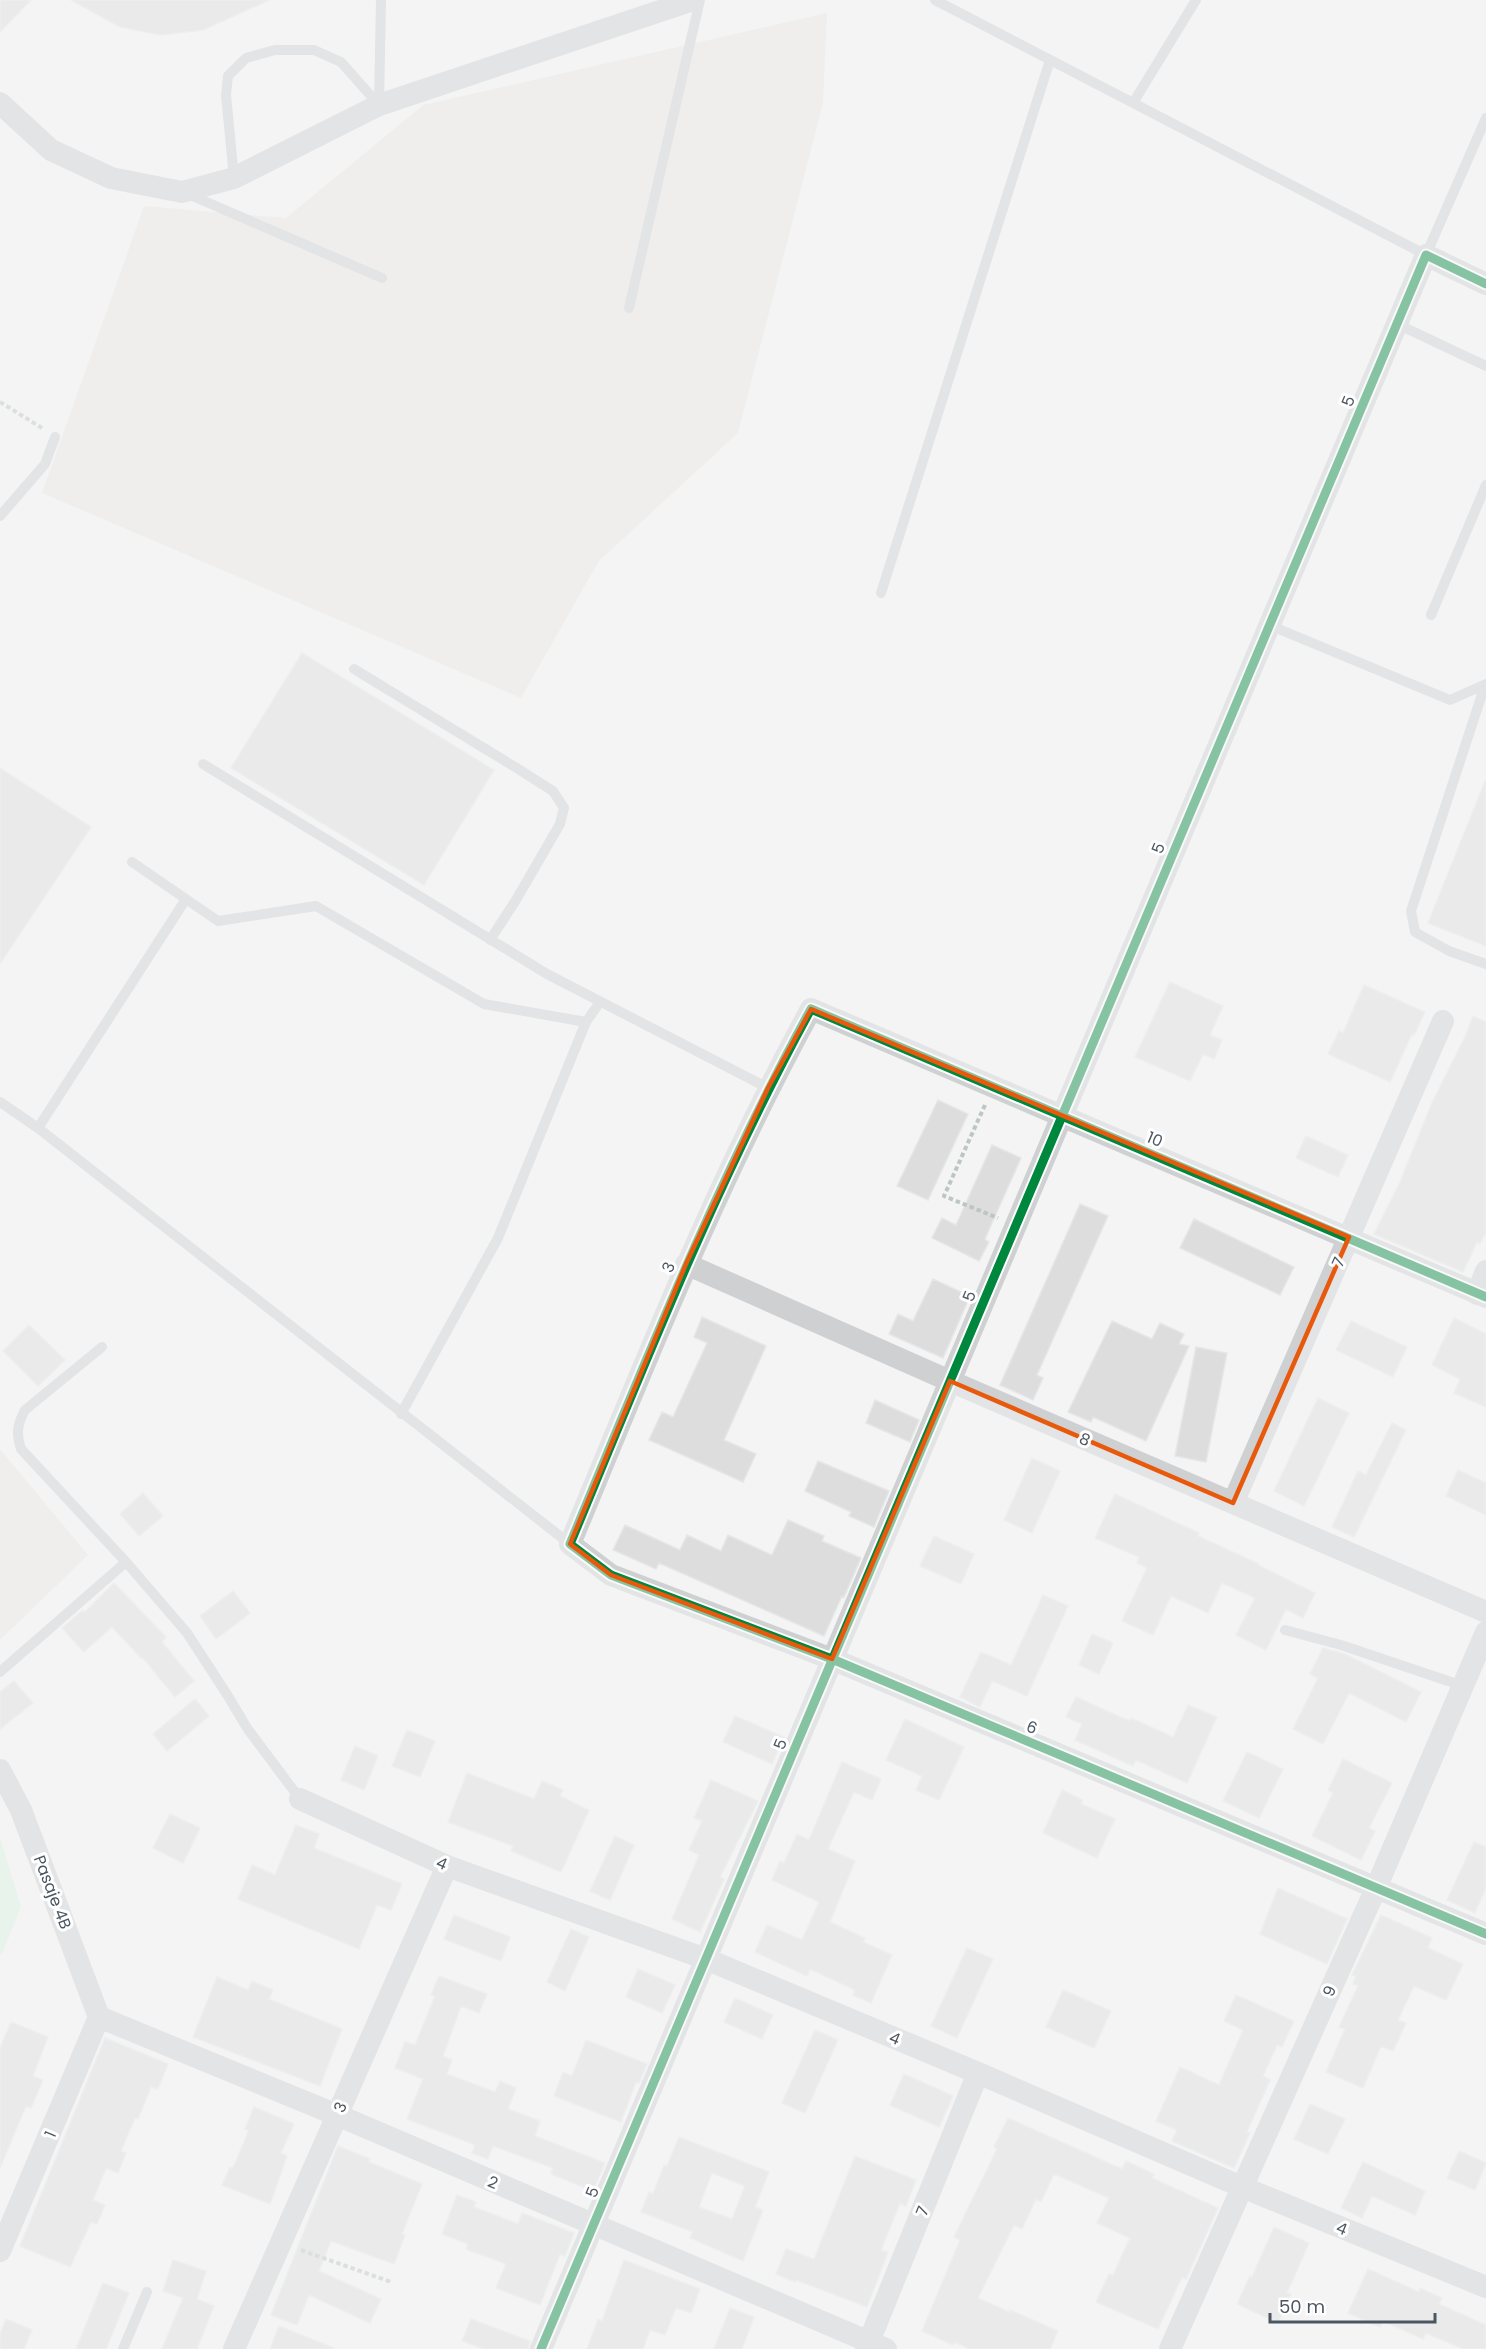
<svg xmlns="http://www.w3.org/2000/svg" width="1486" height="2349" font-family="Poppins,sans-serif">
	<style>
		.commercial { fill: #e8e7e3 }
		.green { fill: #d9f2e3 }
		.building { fill: #ddddde; stroke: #e5e6e7; stroke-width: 1.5; fill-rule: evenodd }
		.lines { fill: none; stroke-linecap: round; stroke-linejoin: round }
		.path { stroke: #bcc7c4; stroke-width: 4; stroke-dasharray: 4.5 3; stroke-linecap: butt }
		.lane { stroke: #ced0d2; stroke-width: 10 }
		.street { stroke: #ced0d2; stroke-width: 22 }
		.cycleway-casing { stroke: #fff; stroke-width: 13 }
		.cycleway { stroke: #00873e; stroke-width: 9 }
		.marked { fill: none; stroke: #e8590c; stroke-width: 4.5; stroke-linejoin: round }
		.labels { text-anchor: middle; stroke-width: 6; stroke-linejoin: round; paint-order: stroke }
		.street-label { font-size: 16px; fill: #4a5661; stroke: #fff }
	</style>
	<rect width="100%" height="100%" fill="#f4f4f4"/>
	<!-- commercial -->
	<path class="commercial" d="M827 13 823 103 738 433 599 561 521 698 42 493 144 206 286 218 423 105Z
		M0 1449 88 1555 0 1640Z"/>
	<!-- green -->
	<path class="green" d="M0 1837 21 1907 2 1954H0Z"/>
	<!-- building -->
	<path class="building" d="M0 0H31L0 32Z
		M71 0H269L203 30 161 35 120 27Z
		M302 653 494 770 424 885 231 768Z
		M0 768 91 827 0 964Z
		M1485 781H1486V946L1428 923Z
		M1170 982 1223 1006 1210 1035 1222 1040 1214 1059 1203 1054 1190 1081 1135 1057Z
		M1364 985 1425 1012 1414 1035 1412 1034 1390 1082 1328 1054 1339 1031 1343 1033Z
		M1473 1016 1486 1022V1232L1480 1244 1477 1242 1463 1272 1374 1234 1400 1182 1431 1105 1465 1037Z
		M938 1100 968 1114 928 1200 897 1186Z
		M1306 1136 1348 1155 1338 1177 1296 1158Z
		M992 1145 1021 1158 985 1239 989 1242 979 1261 932 1238 942 1218 956 1225Z
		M1080 1204 1108 1216 1037 1375 1043 1378 1033 1400 1000 1385Z
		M1194 1219 1294 1267 1280 1295 1180 1248Z
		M933 1279 970 1296 943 1358 889 1334 898 1314 913 1321Z
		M702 1317 766 1346 724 1440 756 1454 743 1482 649 1440 662 1412 673 1417 707 1343 694 1337Z
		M1454 1318 1486 1334V1407L1454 1393 1460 1379 1432 1365Z
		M1112 1321 1152 1339 1160 1323 1184 1334 1179 1344 1189 1346 1146 1441 1093 1417 1091 1422 1068 1412Z
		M1351 1321 1407 1347 1393 1377 1336 1350Z
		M29 1325 65 1360 38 1386 3 1351Z
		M1196 1347 1227 1353 1206 1462 1175 1456Z
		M1318 1398 1349 1413 1304 1506 1274 1491Z
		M875 1400 919 1420 910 1442 866 1423Z
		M1392 1423 1406 1430 1354 1537 1332 1527 1358 1471 1366 1475Z
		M1032 1458 1060 1471 1032 1533 1004 1520Z
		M818 1461 889 1491 874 1527 849 1516 851 1512 805 1491Z
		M1458 1470 1486 1483V1515L1446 1496Z
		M143 1493 163 1516 139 1536 120 1514Z
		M1115 1494 1199 1533 1198 1536 1259 1564 1258 1565 1315 1593 1303 1618 1286 1609 1266 1650 1236 1635 1255 1598 1222 1583 1208 1613 1171 1596 1153 1635 1122 1621 1147 1568 1137 1563 1139 1557 1095 1538Z
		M788 1520 824 1536 822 1541 861 1558 844 1597 842 1596 824 1636 659 1563 656 1569 613 1550 625 1525 680 1550 687 1535 721 1551 728 1535 772 1555Z
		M934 1536 974 1554 961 1584 920 1566Z
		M114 1583 166 1637 162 1642 194 1681 175 1697 143 1658 142 1659 112 1627 84 1652 62 1628 83 1610 85 1612Z
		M233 1591 250 1613 216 1639 200 1616Z
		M1043 1595 1068 1606 1027 1696 992 1681 980 1707 960 1697 981 1652 1011 1665Z
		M1092 1634 1113 1643 1099 1674 1079 1665Z
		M1323 1648 1345 1654 1421 1692 1406 1722 1349 1693 1323 1744 1293 1729 1318 1678 1310 1674Z
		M14 1681 33 1703 0 1729V1692Z
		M1076 1697 1129 1721 1131 1718 1173 1737 1188 1705 1217 1717 1187 1783 1136 1760 1133 1766 1075 1740 1082 1724 1066 1717Z
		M195 1699 209 1716 167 1751 153 1734Z
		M735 1716 784 1737 772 1764 723 1742Z
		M905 1719 964 1747 939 1800 916 1790 922 1776 886 1760Z
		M407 1730 435 1741 420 1777 392 1766Z
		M355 1746 378 1756 364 1790 341 1780Z
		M1247 1752 1283 1769 1259 1818 1223 1801Z
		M1343 1759 1392 1783 1369 1828 1375 1831 1361 1860 1312 1836 1333 1793 1328 1790Z
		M842 1762 881 1779 872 1800 854 1792 828 1849 855 1861 830 1922 865 1938 863 1942 892 1955 871 2003 853 1995 855 1990 810 1969 807 1976 755 1952 767 1925 802 1940 819 1902 772 1880 780 1861 784 1863 797 1834 809 1840Z
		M467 1773 534 1799 542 1781 563 1790 560 1796 589 1810 561 1872 511 1851 513 1846 448 1822Z
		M711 1780 758 1801 720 1877 724 1879 700 1932 672 1919 699 1855 689 1850 702 1821 694 1818Z
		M1062 1790 1083 1800 1081 1804 1115 1819 1097 1858 1043 1833Z
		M170 1814 200 1828 183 1863 153 1848Z
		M296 1825 319 1834 314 1848 402 1884 391 1910 377 1905 359 1949 238 1899 252 1865 275 1875Z
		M615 1836 634 1845 610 1900 590 1891Z
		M1474 1842 1486 1847V1888L1475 1913 1447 1900Z
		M1278 1888 1347 1919 1327 1964 1260 1934Z
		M454 1915 510 1937 501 1961 444 1939Z
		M1381 1915 1432 1938 1428 1948 1463 1964 1446 2000 1414 1986 1398 2020 1406 2023 1393 2051 1381 2046 1363 2088 1326 2072 1345 2029 1339 2027 1358 1986 1353 1984 1356 1976 1352 1975Z
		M571 1929 589 1937 565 1991 547 1982Z
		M967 1948 993 1959 957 2038 931 2026Z
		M638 1969 675 1985 662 2013 626 1997Z
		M439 1976 487 1994 479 2013 461 2006 443 2056 452 2060 447 2074 495 2092 500 2081 516 2088 508 2109 540 2121 535 2136 605 2163 593 2191 551 2174 553 2168 493 2146 488 2159 472 2153 475 2145 407 2119 423 2079 395 2068 405 2042 415 2045 435 1996 431 1995Z
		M217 1977 248 1990 252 1981 273 1990 269 1999 342 2029 320 2086 193 2037Z
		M1063 1990 1111 2011 1094 2048 1046 2027Z
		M1236 1995 1294 2021 1282 2047 1277 2045 1263 2076 1270 2080 1247 2132 1250 2133 1234 2168 1172 2141 1177 2130 1156 2121 1180 2067 1219 2085 1243 2030 1224 2021Z
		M735 1998 773 2015 762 2039 724 2022Z
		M11 2022 48 2037 33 2076 43 2080 31 2108 26 2106 0 2168V2048Z
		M815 2030 838 2040 805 2113 782 2103Z
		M105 2038 168 2064 158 2089 151 2087 138 2119 135 2118 121 2151 126 2153 118 2173 106 2168 93 2200 105 2205 97 2224 91 2222 70 2267 20 2246Z
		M586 2040 647 2064 639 2083 636 2082 621 2122 554 2096 563 2072 572 2076Z
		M904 2074 953 2096 939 2127 890 2105Z
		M1310 2104 1345 2119 1328 2154 1294 2139Z
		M254 2107 294 2124 281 2153 287 2156 270 2204 222 2185 230 2167 233 2168 249 2130 245 2129Z
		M1008 2118 1122 2169 1126 2161 1154 2174 1152 2178 1218 2208 1186 2279 1182 2277 1158 2329 1096 2302 1109 2274 1113 2275 1130 2238 1097 2223 1109 2198 1054 2174 1041 2202 1036 2199 1022 2229 1014 2225 978 2298 1009 2312 1010 2310 1058 2331 1050 2349H970L954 2342 953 2345 922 2331 960 2240 954 2237 997 2149 994 2147Z
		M679 2137 769 2172 755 2207 763 2210 743 2261 690 2238 693 2232 641 2212 649 2192 653 2194 664 2165 667 2166ZM712 2173 745 2186 732 2219 699 2207Z
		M338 2146 370 2159 369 2162 422 2184 402 2234 405 2235 394 2264 331 2241 319 2271 381 2299 370 2323 309 2295 297 2325 271 2315Z
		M1459 2151 1486 2163 1475 2190 1447 2178Z
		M855 2156 916 2180 906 2206 900 2203 881 2250 888 2252 867 2307 796 2280 795 2282 776 2274 786 2249 814 2259Z
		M1363 2162 1425 2191 1415 2215 1372 2196 1362 2218 1341 2208Z
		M457 2195 476 2202 474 2207 518 2224 522 2213 574 2233 565 2256 560 2254 540 2305 496 2288 506 2264 466 2249 468 2244 442 2234Z
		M1274 2227 1309 2243 1287 2293 1291 2294 1278 2323 1237 2304 1250 2276 1252 2277Z
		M173 2260 206 2271 197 2299 214 2306 197 2349H162L183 2298 163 2291Z
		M624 2260 700 2289 691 2313 676 2308 665 2335 650 2330 643 2349H587L598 2319 602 2321Z
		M1368 2269 1419 2292 1420 2288 1442 2298 1439 2304 1486 2325V2349H1463L1426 2333 1423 2339 1383 2321 1380 2327 1348 2313Z
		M103 2283 129 2293 106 2349H76Z
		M730 2308 754 2317 742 2349H714Z
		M6 2319 32 2330 24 2349H0V2334Z
		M471 2319 530 2341 528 2349H484L462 2341Z
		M279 2326 334 2348V2349H270Z"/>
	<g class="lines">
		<!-- path -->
		<path class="path" d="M0 402 42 428
			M985 1105 944 1196 998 1218
			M301 2250 391 2282"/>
		<!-- lane -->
		<path class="lane" d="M935 0 1426 255 1486 118
			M1133 103 1196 0
			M234 178 226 95 228 76 246 58 275 50H314L341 62 379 105 381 0
			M188 194 382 278
			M629 308 700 0
			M1397 324 1486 366
			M0 516 45 464 55 437
			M881 593 1050 60
			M1431 615 1486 485
			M1269 625 1450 700 1486 684
			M354 669 515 767 553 791 564 808 560 824 516 900 490 940
			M1485 685 1411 911 1415 932 1449 951 1486 964
			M203 764 547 974 768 1088
			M132 862 218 921 316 906 484 1004 586 1022 600 1002
			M0 1102 38 1128 570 1544
			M38 1128 186 899
			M102 1347 25 1410C17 1425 16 1433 21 1449L126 1562 187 1633 228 1696 247 1728 300 1799
			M401 1414 498 1238 586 1022
			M1285 1630 1341 1645 1463 1686
			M0 1672 126 1562
			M123 2349 147 2292"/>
		<!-- street -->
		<path class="street" d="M0 103 51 150 111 178 182 192 234 178 379 105 693 0
			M686 1264 950 1381 1486 1612
			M1477 1294 1486 1271
			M1486 1297 811 1009C717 1181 645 1363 570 1544L611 1575 832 1659 1486 1934
			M1233 1503 1443 1021
			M0 1770 21 1810 99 2017
			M300 1799 447 1866 706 1959 978 2073 1242 2187 1486 2287
			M99 2017 337 2115 886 2349
			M0 2251 99 2017
			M234 2349 447 1866
			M541 2349 1426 255 1486 284
			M866 2349 978 2073
			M1170 2349 1376 1888 1486 1632"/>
		<defs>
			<path id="cycleway" d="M1486 1297 811 1009C717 1181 645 1363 570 1544L611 1575 832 1659 1486 1934
				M541 2349 1426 255 1486 284"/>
		</defs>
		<!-- cycleway casing -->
		<use href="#cycleway" class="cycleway-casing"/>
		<!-- cycleway -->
		<use href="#cycleway" class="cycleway"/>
	</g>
	<!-- marked area -->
	<path d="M0 0H1486V2349H0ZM811 1009 1349 1237 1233 1503 950 1381 832 1659 611 1575 570 1544 686 1264 768 1088Z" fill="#f4f4f4" fill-opacity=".55" fill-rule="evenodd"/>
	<path class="marked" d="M811 1009 1349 1237 1233 1503 950 1381 832 1659 611 1575 570 1544 686 1264 768 1088Z"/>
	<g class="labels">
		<!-- street labels -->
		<g class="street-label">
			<text transform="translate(1348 401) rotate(-67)" y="6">5</text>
			<text transform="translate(1158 848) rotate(-67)" y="6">5</text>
			<text transform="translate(1155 1139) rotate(23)" y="6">10</text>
			<text transform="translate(1338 1262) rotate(-66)" y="6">7</text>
			<text transform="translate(668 1267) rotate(-67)" y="6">3</text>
			<text transform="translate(969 1296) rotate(-67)" y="6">5</text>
			<text transform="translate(1085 1439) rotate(23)" y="6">8</text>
			<text transform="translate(1032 1727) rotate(23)" y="6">6</text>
			<text transform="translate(780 1744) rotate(-67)" y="6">5</text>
			<text transform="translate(442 1863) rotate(23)" y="6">4</text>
			<text transform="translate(53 1892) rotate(69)" y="6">Pasaje 4B</text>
			<text transform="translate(1329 1991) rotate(-66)" y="6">9</text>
			<text transform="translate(895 2038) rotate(23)" y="6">4</text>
			<text transform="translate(340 2107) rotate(-66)" y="6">3</text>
			<text transform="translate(50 2134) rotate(-67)" y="6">1</text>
			<text transform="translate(493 2182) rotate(23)" y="6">2</text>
			<text transform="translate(592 2192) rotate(-67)" y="6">5</text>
			<text transform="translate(922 2211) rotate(-68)" y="6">7</text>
			<text transform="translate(1342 2228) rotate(22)" y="6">4</text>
		</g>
	</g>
	<!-- scale -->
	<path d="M1270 2313v9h165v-9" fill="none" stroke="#4a5661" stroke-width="3"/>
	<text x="1279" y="2313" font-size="18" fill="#4a5661" stroke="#ffffff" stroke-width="4.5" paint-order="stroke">50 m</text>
</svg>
